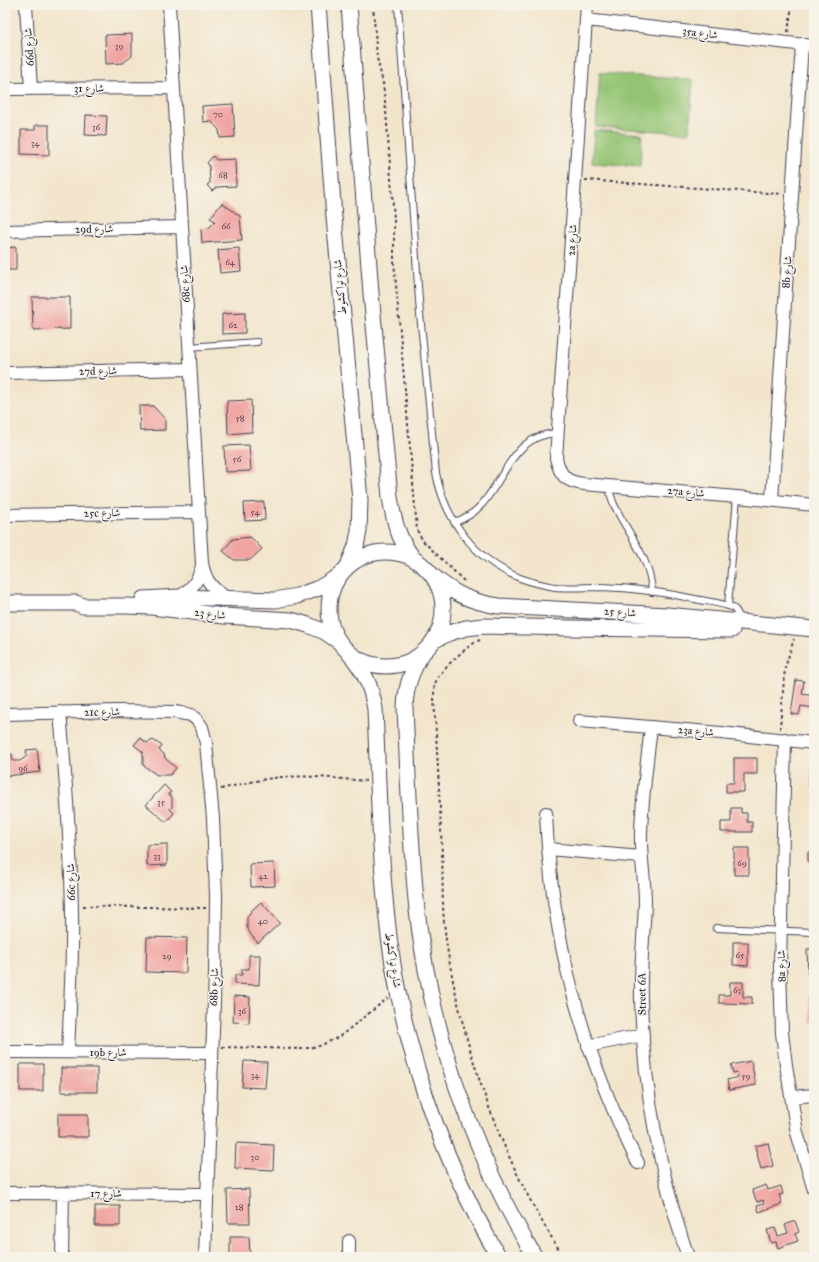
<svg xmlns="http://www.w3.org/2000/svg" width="819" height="1262" font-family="'IM FELL Great Primer',Amiri,serif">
<rect width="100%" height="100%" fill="#f7f3e8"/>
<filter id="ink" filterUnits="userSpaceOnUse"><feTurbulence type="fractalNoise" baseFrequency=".025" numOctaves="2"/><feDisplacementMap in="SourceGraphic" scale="8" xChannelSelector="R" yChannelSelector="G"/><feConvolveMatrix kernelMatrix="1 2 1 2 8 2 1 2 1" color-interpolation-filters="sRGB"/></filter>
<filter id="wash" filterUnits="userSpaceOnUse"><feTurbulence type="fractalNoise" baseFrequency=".012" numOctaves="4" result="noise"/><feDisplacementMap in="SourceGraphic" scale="16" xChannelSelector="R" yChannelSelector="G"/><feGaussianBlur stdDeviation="0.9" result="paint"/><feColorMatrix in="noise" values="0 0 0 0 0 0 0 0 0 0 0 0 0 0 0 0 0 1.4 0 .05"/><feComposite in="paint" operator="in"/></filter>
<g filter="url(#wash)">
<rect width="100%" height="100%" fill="#f2e5cc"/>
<path fill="#94c473" stroke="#5b7357" d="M600,73L693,80L689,133L596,127Z
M594,130L642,134L640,166L592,163Z"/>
<g id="blocks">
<path fill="#f0a3a0" d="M132,34V56L123,63L106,64L105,35Z
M233,104L235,137L220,138L219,130L211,121L203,122L202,106Z
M86,115L107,116L106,136L85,135Z
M35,125H49V155L21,154V130H35Z
M5,130H6L7,153H5Z
M213,156L216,160L235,159L236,186L217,187L212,191L207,185L210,183L209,165L207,163Z
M222,203L240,216L242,240L202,243L201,229L209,228L215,221L210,218Z
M16,247V270H5V248Z
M239,248L241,271L220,273L218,250Z
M32,297H70V329L33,330Z
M245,313V333L222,334V314Z
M251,400L252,432L228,434L227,401Z
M139,406H153L165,419V430L140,431Z
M249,445L251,471L225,472L224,446Z
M264,502L265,520L245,521L244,503Z
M251,537L262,549L250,560H234L223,551L233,539Z
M796,680L804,681L802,694L814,696V708L801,706L799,715L791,714Z
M140,738L147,743L153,740L162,746L159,750L164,754L165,758L176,768L170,775H157L143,765V752L134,745Z
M37,749L40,772L7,776L5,755L12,754L13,761H20L27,756L26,750Z
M734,758H757V774H744V792H726V783H734Z
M811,767H814V787H811Z
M164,785L171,792L168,794L172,797V807L170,809L174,813L166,822L146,805Z
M731,808H741V813H747V822H752V832H721V822H731Z
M167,844V865L147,866V845Z
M734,848H749V875H734Z
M808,852H814V863L808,862Z
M274,863L275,886L251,887L250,864Z
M261,902L280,923L258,943L251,935L247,927V917L252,910Z
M147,937L187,938L186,973L146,972Z
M733,942H748V966L733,965Z
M807,949H814V975H808Z
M249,955H260L259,985L235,984V975H242V969H249Z
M730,982H743V997H752V1004L719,1003V995H730Z
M234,996L250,997L249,1023L233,1022Z
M809,997H814V1022H811Z
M244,1061L267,1062L265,1088L242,1087Z
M751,1061L756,1085L729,1090L727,1080L738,1077L737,1072L733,1073L731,1065Z
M20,1064H43V1091H20Z
M61,1068H97V1092H61Z
M58,1114H88V1137H58Z
M236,1143L274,1145L273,1170L235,1168Z
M768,1143L773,1166L761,1169L755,1146Z
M766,1185L768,1190L781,1186L783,1194L779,1195L782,1204L759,1212L757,1205L764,1203L763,1200L757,1202L752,1190Z
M249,1189L250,1223H228L227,1190Z
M95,1206H120V1226H95Z
M795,1221L799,1232L795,1234L798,1241L778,1248L776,1242L771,1243L767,1230L775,1228L778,1236L788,1233L785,1225Z
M230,1237H249L250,1257H230Z
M173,1255V1257H145V1256Z"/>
</g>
</g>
<g filter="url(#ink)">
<use href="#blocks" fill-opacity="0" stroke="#413f51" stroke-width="1"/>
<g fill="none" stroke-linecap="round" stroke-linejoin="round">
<defs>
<path id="service" d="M398,5L420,314L436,473C445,520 475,560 520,578C531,582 543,585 555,587C570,588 586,587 601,587C634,588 668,593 700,600C710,602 724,603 733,608C737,611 739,616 738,621
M189,347L257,342
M609,486C610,498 615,507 621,518C634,541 651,564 652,592
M454,522C505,508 499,435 558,433
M728,606L737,497
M716,928L814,932"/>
<path id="minor" d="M26,5L31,89
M169,5L202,563C205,581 213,590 229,599
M587,5L556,458C560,476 566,482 584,484L737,497L814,505
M586,20L814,46
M5,89L173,88
M5,231L182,227
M5,373L190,369
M772,500L802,44
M5,515L198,512
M179,597C192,589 199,580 202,565
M60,712C66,780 71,847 72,915C73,961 70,1006 68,1052
M5,714L117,711L175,712L191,715L197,720L202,727L206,743L213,818L216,896L215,974L205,1257
M579,721L721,733L814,743
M651,727C647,762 642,797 641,833C640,856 645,879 645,902C644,934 640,966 641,999C643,1087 660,1174 688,1257
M785,739L780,967L782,1033L786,1065L797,1133L814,1190
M546,813C551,939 582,1051 638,1163
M548,849L641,857
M588,1046L643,1035
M5,1052L211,1053
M791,1097L814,1095
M5,1193L206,1194
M62,1257L63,1193
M349,1257V1241"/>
<path id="tertiary" d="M318,5L334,217L360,500L359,531L356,546L348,566
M349,5L371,293L390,497C394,522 398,538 413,558
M329 609a57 57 0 1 1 114 0a57 57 0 1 1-114 0Z
M433,576C454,594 471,602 499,606L667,615L814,629
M143,599L179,597L275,600L297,596L319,588L339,576
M5,603H76L83,606H126L152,607L224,616L291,620L308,625L325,632L338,641
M433,641L449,633L466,628L483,626L572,628L732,630
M424,651C412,669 406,685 405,707C408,775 410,843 417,910C431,1032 472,1152 535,1257
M348,652C364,670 371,685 375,709C378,776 379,842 386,909C397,1030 437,1152 499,1257"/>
</defs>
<use href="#service" stroke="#413f51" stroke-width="8"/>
<use href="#minor" stroke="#413f51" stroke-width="14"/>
<use href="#tertiary" stroke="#413f51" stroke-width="17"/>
<path stroke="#413f51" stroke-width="2" stroke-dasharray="3 3" stroke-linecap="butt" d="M373,5L377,58L383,83L386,111L394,219V261L417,530L423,541L465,582
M788,32L792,5
M585,180L782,194
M480,640C469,644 442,669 437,679C434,685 434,691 434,698C437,750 440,802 442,855C443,877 442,899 444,921C446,944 450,967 455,990C475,1083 511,1177 564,1257
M780,729V727L785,668L794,639
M221,789C241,784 262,779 282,777C310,775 338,779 366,781
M83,906L206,908
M222,1047L302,1049L319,1046L339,1037L388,998
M803,1257L814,1252"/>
<use href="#service" stroke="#fff" stroke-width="6"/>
<use href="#minor" stroke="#fff" stroke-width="12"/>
<use href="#tertiary" stroke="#fff" stroke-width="15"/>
</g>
</g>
<g text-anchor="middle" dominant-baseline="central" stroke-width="3" stroke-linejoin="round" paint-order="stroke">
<g font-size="9" fill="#564254">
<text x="119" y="45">39</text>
<text x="218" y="113">70</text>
<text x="96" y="126">36</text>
<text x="35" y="142">34</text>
<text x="223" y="174">68</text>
<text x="226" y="225">66</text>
<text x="230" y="261">64</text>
<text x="233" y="324">62</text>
<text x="240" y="417">58</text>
<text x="237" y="458">56</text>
<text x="255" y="511">54</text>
<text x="23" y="767">96</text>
<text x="161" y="801">35</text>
<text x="157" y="855">33</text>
<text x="742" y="862">69</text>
<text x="263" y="875">42</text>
<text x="263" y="920">40</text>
<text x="740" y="954">65</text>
<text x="167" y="955">29</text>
<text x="737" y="989">63</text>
<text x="242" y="1010">36</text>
<text x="255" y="1074">34</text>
<text x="746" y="1075">59</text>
<text x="255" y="1156">30</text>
<text x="239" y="1206">28</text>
</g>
<g font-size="11" fill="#22223b" stroke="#f7f3e8">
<text transform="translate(700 33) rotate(7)">35a شارع</text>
<text transform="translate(29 47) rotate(-93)">66d شارع</text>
<text x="89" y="88">شارع 31</text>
<text transform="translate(94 229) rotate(-1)">29d شارع</text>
<text transform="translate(572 240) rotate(-86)">2a شارع</text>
<text transform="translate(787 272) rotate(-86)">8b شارع</text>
<text transform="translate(185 284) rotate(-93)">68c شارع</text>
<text transform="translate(340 287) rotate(-95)">شارع نواكشوط</text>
<text transform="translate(98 371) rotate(-1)">27d شارع</text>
<text transform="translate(686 492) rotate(5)">27a شارع</text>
<text transform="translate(102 513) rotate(-1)">25c شارع</text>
<text transform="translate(620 612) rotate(4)">شارع 25</text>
<text transform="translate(210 614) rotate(7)">شارع 23</text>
<text transform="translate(102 712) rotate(-1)">21c شارع</text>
<text transform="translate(696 731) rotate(5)">23a شارع</text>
<text transform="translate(71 882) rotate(-91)">66c شارع</text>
<text transform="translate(393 960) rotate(81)">شارع نواكشوط</text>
<text transform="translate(781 966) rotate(-90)">8a شارع</text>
<text transform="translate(214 987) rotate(-88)">68b شارع</text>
<text transform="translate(642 994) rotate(-91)">Street 6A</text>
<text x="108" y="1052">19b شارع</text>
<text x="106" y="1193">شارع 17</text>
</g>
</g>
<rect width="819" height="1262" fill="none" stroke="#f7f3e8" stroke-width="20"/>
</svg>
